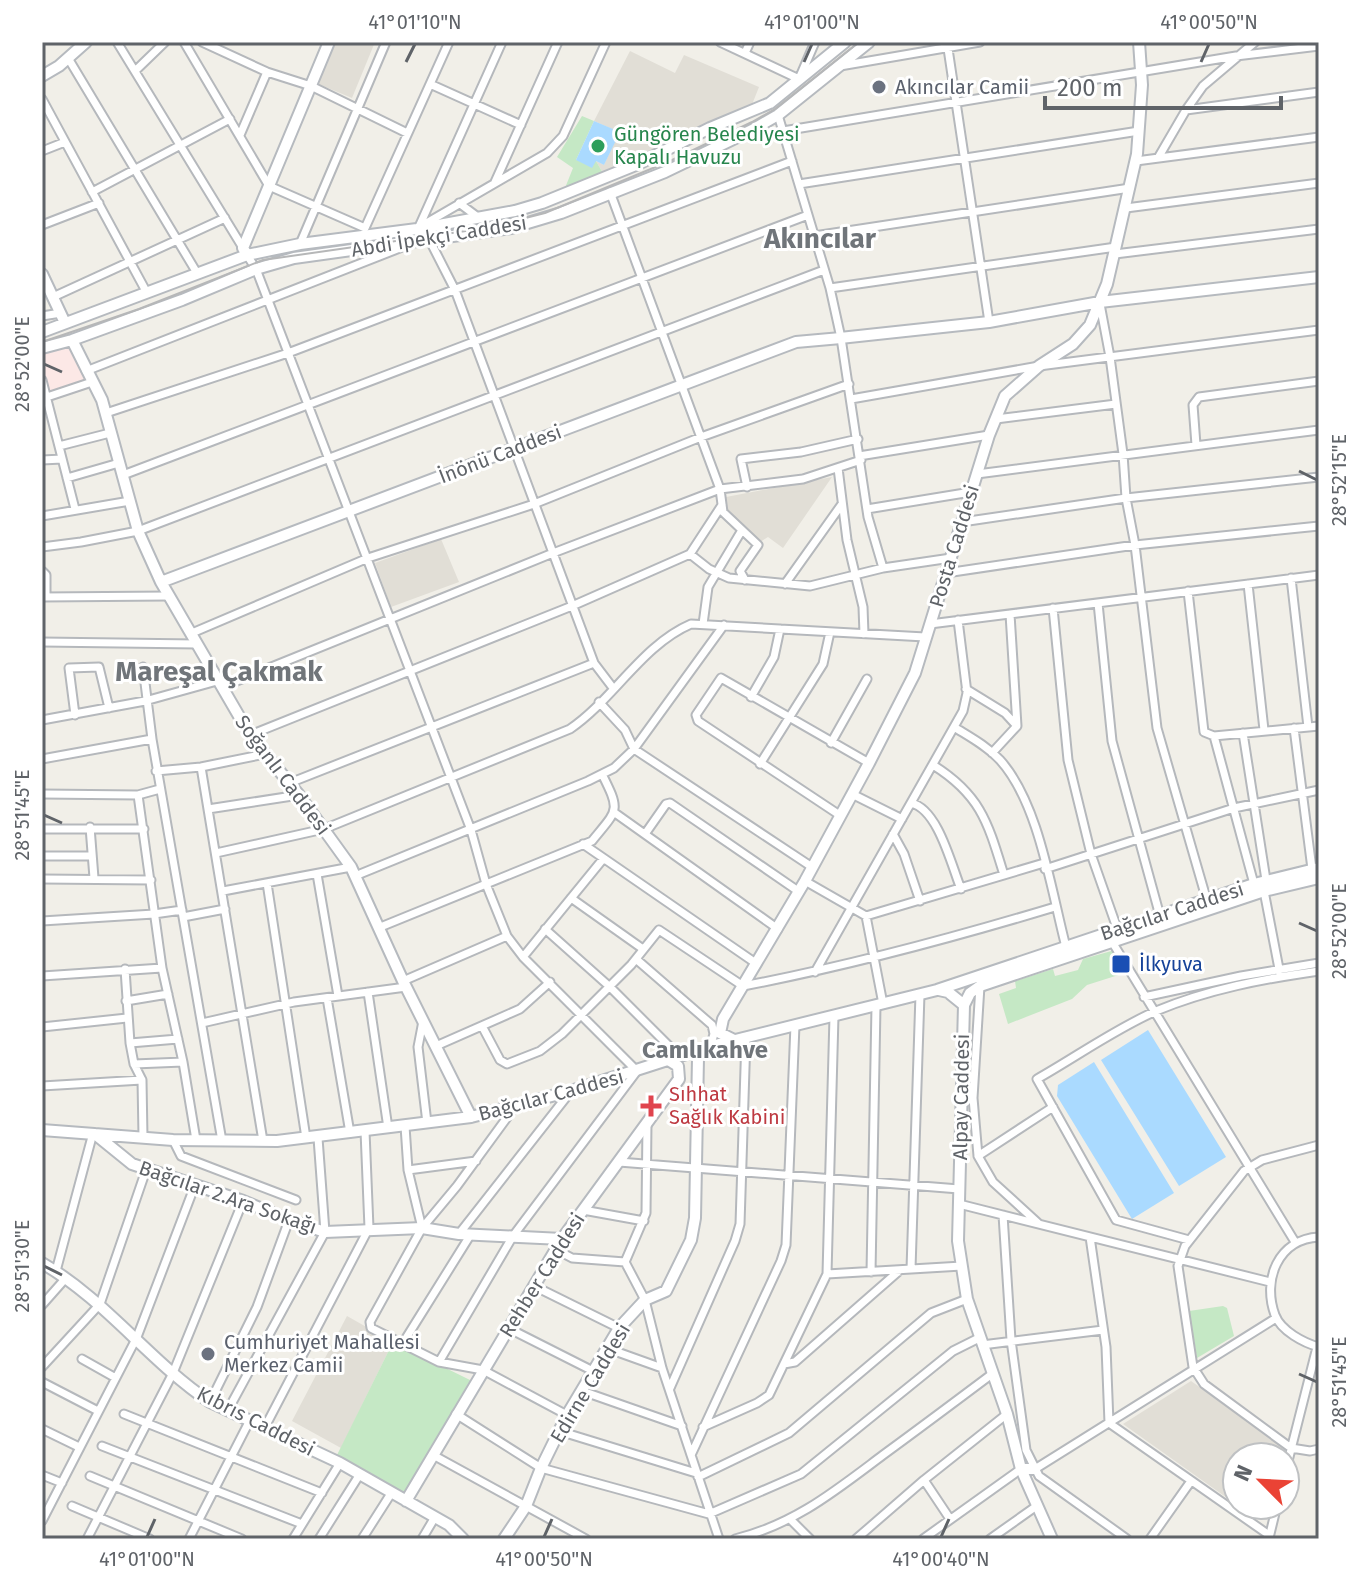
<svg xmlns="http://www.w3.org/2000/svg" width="1361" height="1581" font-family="'Fira Sans',sans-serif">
<rect width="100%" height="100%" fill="#f1efe8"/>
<path fill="#e1ded6" d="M334,42H375L352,98L316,83Z
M630,51L675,73L684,55L759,87L751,107L729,114L604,175L596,161L604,165L619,132L594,121Z
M832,477L783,548L768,537L760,542L726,512V497Z
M441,539L459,582L391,607L375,563Z
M347,1316L393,1342L341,1448L292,1421Z
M1191,1381L1288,1450L1285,1459V1457H1237V1505L1123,1424Z"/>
<path fill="#fce8e6" d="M72,344L86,381L48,392L42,371V351Z"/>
<path fill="#c5e8c5" d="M582,116L594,121L576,160L596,161L604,175L563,193L573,168L557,157Z
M1115,950L1128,972L1087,985L1072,999L1008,1024L999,994L1016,988L1015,981L1053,969L1055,976L1078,970L1083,959Z
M1223,1306L1227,1308L1234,1336L1197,1358L1189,1311Z
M393,1342L472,1381L405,1496L337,1455Z"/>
<path fill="#aadaff" d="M594,121L620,132L604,165L596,161L592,168L576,160Z
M1148,1030L1226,1157L1179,1186L1101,1060Z
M1094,1062L1174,1193L1132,1219L1057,1096L1058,1085Z"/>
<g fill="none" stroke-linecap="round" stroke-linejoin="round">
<defs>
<path id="street" d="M117,42L243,248
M184,42L269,186L365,228L449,42
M202,42L267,72L311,86L407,133
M720,42L799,79L815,42
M947,42L989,322
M745,53L750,42
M68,58L197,273
M840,66L980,42
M135,71L165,42
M430,84L521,125
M42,99L147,293
M1186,110L1319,92
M778,115L830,288L841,338L868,517L883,568
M783,131L1236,56L1319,46
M240,135L267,72
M42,151L65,142
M1158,158L1186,110L1203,86L1255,42
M1136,161L1319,137
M495,182L558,42
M799,184L1139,131
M92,192L230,119
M610,192L720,489L723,512L758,545L740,571L745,580
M459,203L479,218
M1126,208L1319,183
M42,225L99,203
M423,225L547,153L563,136L606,42
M418,229L502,42
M814,236L1130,188
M428,237L455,290L594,663L613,688
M300,244L386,42
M1115,254L1319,229
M247,255L256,269L471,830L486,884L507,936L523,957L637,1071L513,1236L439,1362
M830,288L1116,247
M53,297L225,218
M1100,304L1110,357L1123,454L1126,498L1135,545L1157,728L1207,901
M42,316L61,313
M86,371L405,246
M42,380L75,509
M47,397L92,382
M851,399L1039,366L1319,330
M106,413L288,353L792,161
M996,419L1116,404
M1196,445L1193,405L1199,397L1319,381
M59,446L110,433
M859,456L989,435
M42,460L62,459
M838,468L847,540L863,607L864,634
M977,474L1319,430
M123,475L808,215
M67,478L119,463
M747,487L741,459L801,452L858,439
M867,509L971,492
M42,516L130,501
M962,522L1126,498L1319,477
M42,547L81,542L138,531L824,270
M690,554L709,569L729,578L810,586L883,568L951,558
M42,571L46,575V597
M946,573L1135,545L1319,526
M1291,578L1308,727
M785,584L842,504
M1248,584L1264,730
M1188,591L1204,732L1214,736L1319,726
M42,597L169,596
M1098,603L1112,741L1160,916
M1053,608L1068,760L1091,854L1117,928
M703,624L708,587L742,530
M930,624L1319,575
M192,633L368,558L534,504L701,437L849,384
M42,642L197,644
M222,687L553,553L720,489L803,479L861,460
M966,689L1005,713L1016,725
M751,697L774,657L780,629
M599,702L625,730L634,749L812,867
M75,715L69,668L99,667L109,708
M42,720L145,701L217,681
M954,727C970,737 987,746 1000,760C1039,803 1051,890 1066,947
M1294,728L1312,869
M1243,733L1266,880
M250,735L572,606L690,554L722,505
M1214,736L1254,884
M152,739L222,1141
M831,743L867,679
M992,753L1017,726L1010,614
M42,759L152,739L143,667
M760,764L823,664L830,632
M933,765C981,795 988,823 1004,875
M201,767L263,1141
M156,771L201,767L265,754
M287,784L594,663
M42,794L138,795L160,789
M852,794L902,819
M138,795L162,968L183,1062L196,1140
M911,803C938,809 951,864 961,889
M208,809L299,795
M615,813L778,929
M841,816L698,721L696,715L721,678L869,763
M90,827L94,878
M42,829H144
M645,834L666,804L670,803L798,891
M893,834L904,854L920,901
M583,844L757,964
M216,853L324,829L570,729C613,700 642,645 691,624L925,637
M42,856H92
M1045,869L1234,808L1319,790
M317,874L338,996
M355,876L588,781L614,768L634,749L724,625
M42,879L151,880
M805,881L866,916L883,1004
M267,883L306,1138
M223,891L351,867
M1264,891L1280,974
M571,898L643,949
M866,916L1044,863
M183,917L225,909
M42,921L154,914L182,910
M378,928L592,841C618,809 621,812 602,774
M545,929L610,987L680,1057
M1111,940L1295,1242
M523,957L603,859
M636,959L712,1025L714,1034L710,1047
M125,969L130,1043L134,1064L142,1080L143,1137
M815,972L963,711L967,693L958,620
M42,976L162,968
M403,981L507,936
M980,986L973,1098L978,1156L993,1182L1038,1223
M368,992L388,1128
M1144,997L1241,976L1319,963
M327,998L350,1133
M126,1001L168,994
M423,1021L418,1047L427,1123
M202,1023L294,1002L406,987
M482,1026L500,1060L507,1064L540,1051L562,1034L631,965L659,930L743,986C849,966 952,938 1055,907
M42,1027L127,1018
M130,1043L178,1039
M436,1046L520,1009L550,982
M134,1064L183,1062
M42,1086L142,1080
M405,1126L408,1170L422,1228
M173,1140L181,1156L296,1200
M1319,1145L1262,1160L1244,1171L1185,1246L1178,1266L1193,1367L1204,1384L1291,1448L1310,1451L1319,1449
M978,1156L1053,1107
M619,1162L959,1189
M408,1170L476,1161
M959,1204L1270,1282
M583,1210L644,1221
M1003,1215L1011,1340L1026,1450L1039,1476L1127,1539
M422,1228L370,1322L371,1328L439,1362L483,1370L567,1415
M422,1228L457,1186L514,1108
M459,1234L571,1091
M1090,1237L1106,1347L1109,1423L1269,1535
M1319,1237C1278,1239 1262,1280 1275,1315C1281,1331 1304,1343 1319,1347
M1189,1240L1116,1220L1037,1079C1076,1057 1115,1029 1156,1011C1209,989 1263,979 1319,971
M555,1249L572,1258L625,1262L645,1300L662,1368L719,1539
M625,1262L646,1213L647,1123
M911,1269L920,994
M56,1271L93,1133
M871,1272L876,1006
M827,1274L962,1266
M534,1286L619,1328
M42,1305L65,1279
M508,1328L595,1372
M403,1343L471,1234
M982,1345L1103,1330
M609,1349L662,1368
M82,1359L114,1377
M784,1364L795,1362L900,1270
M42,1367L100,1304L146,1170
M42,1382L98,1411
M670,1388L735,1241L740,1224L746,1037
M582,1391L682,1426
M210,1402L257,1307L289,1220
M228,1410L325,1232L318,1138
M124,1414L322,1493
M456,1414L541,1468L709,1514L801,1474L953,1351L979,1338
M265,1427L369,1228L365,1131
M703,1427L757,1403L769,1395L827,1274L834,1016
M42,1429L79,1447
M559,1431L696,1473
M102,1446L302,1524
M433,1455L586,1539
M691,1455L781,1261L786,1245L795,1025
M1035,1469L1276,1318
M1285,1473L1317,1347
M42,1475L62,1483
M90,1476L242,1539
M698,1477L789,1433L931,1313L967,1299
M924,1480L950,1519
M72,1506L150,1539
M791,1520L810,1539
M42,1521L137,1337L195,1185
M1269,1538L1277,1505
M87,1539L173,1373L243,1201
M189,1539L250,1420
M293,1539L340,1463
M319,1539L360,1474
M362,1539L392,1492
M422,1539L435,1517
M735,1539C795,1524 835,1491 883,1455C920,1428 956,1401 992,1374
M856,1539L924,1480L1007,1414
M923,1539L1021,1469
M990,1539L1038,1505
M1150,1539L1191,1481"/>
<path id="secondary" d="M42,76L59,66L86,42
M247,255L243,248L329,42
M42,274L65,323
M42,332L247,255L300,244L417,229L515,211L542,203L638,164L710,128L770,103L845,42
M840,338L989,322L1100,302L1319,277
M72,340L102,400L138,531L161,582L250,735L299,795L351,867L403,981L471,1117
M42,348L72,340L182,300L256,269L294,258L511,228L561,213L665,172L752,130L778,115L869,42
M161,582L796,342L841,338
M939,990L948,992L964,1005
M734,1040L720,1033L723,1019L805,881L869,763L915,673L989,435L1005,396L1039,366L1073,344L1090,325L1107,284L1137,154L1142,85L1139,42
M42,1130L173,1140L277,1141L471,1117L571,1091L711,1046L937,990L1254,884L1319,868
M95,1134L132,1164L243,1201L289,1220L325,1232L422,1228L459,1234L562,1239
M42,1263C106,1300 149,1361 210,1402L340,1463L449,1525L463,1539
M1021,1469H1035
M406,1501L562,1239L679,1079L678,1066L670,1061
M504,1539L526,1506L541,1468L567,1415L619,1328L645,1300L666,1291L691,1240L695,1218L698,1058L701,1050
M1052,1539L1021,1469L1007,1414L967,1299L958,1241L964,1005L970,993L980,986L1264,891L1319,878"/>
</defs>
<use href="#street" stroke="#b5b8bc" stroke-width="11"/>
<use href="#secondary" stroke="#b6babf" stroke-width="14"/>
<use href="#street" stroke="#fff" stroke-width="7"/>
<use href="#secondary" stroke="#fff" stroke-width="10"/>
<path stroke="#b6b7b8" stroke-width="2" d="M42,342L139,309L263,260L487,228L545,213L670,161L752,122L775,109L859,42"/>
</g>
<path fill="none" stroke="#5f6368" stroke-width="3" d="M406,62L415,44M804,62L812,44M1201,62L1209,44M44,364L62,372M1299,471L1317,480M44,815L62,823M1299,923L1317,931M44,1266L62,1275M1299,1374L1317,1382M147,1537L155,1519M544,1537L552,1519M941,1537L949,1519"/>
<g fill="#6b7280" stroke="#fff" stroke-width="3">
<circle cx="879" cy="87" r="8"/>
<circle cx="208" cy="1354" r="8"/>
</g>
<circle fill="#2e9e5b" stroke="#fff" stroke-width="3" cx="598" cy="146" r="8"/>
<rect fill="#1a4fb4" stroke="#fff" stroke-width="3" x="1111" y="954" width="20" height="20" rx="4"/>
<path fill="#e0444e" stroke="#fff" stroke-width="3" d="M647 1094h8v8h8v8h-8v8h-8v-8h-8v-8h8z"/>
<g text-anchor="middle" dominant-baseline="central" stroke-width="6" stroke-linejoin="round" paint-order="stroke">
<g font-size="20" fill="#5b616d" stroke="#fff" text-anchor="start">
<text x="895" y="87">Akıncılar Camii</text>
<text x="224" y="1342">Cumhuriyet Mahallesi<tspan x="224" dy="23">Merkez Camii</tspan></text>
</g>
<g font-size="20" fill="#27864d" stroke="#fff" text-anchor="start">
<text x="614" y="134">Güngören Belediyesi<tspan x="614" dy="23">Kapalı Havuzu</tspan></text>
</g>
<g font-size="20" fill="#5f6368" stroke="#fff">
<text transform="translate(439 236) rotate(-9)">Abdi İpekçi Caddesi</text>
<text transform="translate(500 454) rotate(-21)">İnönü Caddesi</text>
<text transform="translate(954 546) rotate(-73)">Posta Caddesi</text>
<text transform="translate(283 775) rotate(53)">Soğanlı Caddesi</text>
<text transform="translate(1172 911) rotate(-18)">Bağcılar Caddesi</text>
<text transform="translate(551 1095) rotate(-15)">Bağcılar Caddesi</text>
<text transform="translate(961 1097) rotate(-89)">Alpay Caddesi</text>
<text transform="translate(228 1197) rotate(19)">Bağcılar 2.Ara Sokağı</text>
<text transform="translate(542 1275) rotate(-58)">Rehber Caddesi</text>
<text transform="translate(590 1383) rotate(-59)">Edirne Caddesi</text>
<text transform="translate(256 1421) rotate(27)">Kıbrıs Caddesi</text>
</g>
<g font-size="20" fill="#164399" stroke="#fff" text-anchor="start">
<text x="1139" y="964">İlkyuva</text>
</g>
<g font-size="20" fill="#be3a42" stroke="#fff" text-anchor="start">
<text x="669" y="1094">Sıhhat<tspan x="669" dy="23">Sağlık Kabini</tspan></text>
</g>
<g font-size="24" font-weight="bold" fill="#70757a" stroke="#fff">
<text x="705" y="1050">Camlıkahve</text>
</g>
<g font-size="28" font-weight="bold" fill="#70757a" stroke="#fff">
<text x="820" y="238">Akıncılar</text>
<text x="219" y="671">Mareşal Çakmak</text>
</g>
</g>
<rect width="1361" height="1581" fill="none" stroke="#ffffff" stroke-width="88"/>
<g transform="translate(1261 1481) rotate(294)"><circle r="38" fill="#ffffff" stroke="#bfc1c3" stroke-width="2"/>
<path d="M0-6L14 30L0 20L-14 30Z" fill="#ea4335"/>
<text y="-12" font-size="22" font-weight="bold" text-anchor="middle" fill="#5f6368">N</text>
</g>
<path d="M1045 96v12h236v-12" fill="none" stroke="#5f6368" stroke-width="4"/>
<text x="1057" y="96" font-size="24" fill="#5f6368" stroke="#ffffff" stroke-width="6" paint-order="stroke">200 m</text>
<rect x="44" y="44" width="1273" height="1493" fill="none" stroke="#5f6368" stroke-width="3"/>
<g font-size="20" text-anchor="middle" fill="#5f6368">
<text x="415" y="29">41°01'10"N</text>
<text x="812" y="29">41°01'00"N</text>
<text x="1209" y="29">41°00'50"N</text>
<text transform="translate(22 364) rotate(-90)" y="7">28°52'00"E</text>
<text transform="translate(1339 480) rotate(-90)" y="7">28°52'15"E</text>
<text transform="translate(22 815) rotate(-90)" y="7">28°51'45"E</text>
<text transform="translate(1339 931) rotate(-90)" y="7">28°52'00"E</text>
<text transform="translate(22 1266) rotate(-90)" y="7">28°51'30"E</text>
<text transform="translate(1339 1382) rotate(-90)" y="7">28°51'45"E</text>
<text x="147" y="1566">41°01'00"N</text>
<text x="544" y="1566">41°00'50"N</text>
<text x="941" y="1566">41°00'40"N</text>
</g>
</svg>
